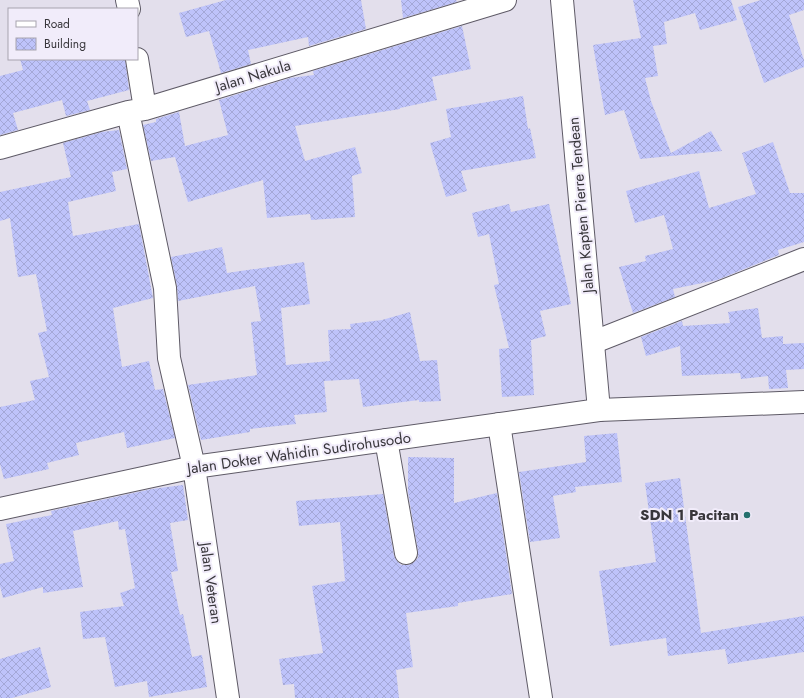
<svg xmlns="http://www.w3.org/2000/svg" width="804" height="698" font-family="Jost,sans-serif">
<defs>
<pattern id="building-cross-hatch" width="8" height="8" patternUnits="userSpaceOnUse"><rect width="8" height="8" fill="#bec3fa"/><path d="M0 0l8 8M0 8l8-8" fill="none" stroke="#a4a8d7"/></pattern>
</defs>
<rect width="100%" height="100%" fill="#e3dfec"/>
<path fill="url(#building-cross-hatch)" d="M226,0H361L366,29L309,46L308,37L248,50L251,64L221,73L209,31L186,37L179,13Z
M401,0H456L457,2L403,18Z
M633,0H731L737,20L700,30L695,13L664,22L667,44L653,46L658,76L645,78L651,101L671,153L711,131L722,151L640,159L624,110L605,115L593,45L641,38Z
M761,0H804V10L789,15L804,60V67L764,83L738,7Z
M462,26L471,69L432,77L437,100L400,108V109L295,126L305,161L355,147L362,173L352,176L355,217L311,220L310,214L267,218L263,180L188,202L175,157L151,161L143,125L156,122V119L179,112L185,146L228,135L219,100L290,78L314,75L313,71Z
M20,59H125L129,90L87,101L90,110L66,116L62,100L13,113L18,130L0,135V76L23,70Z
M523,96L528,129L530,128L536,158L461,171L467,191L446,197L430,143L451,137L446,109Z
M119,130L127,169L112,172L116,191L68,202L73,236L139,224L153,298L113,308L122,367L149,361L155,390L163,389L175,438L127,448L124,432L76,443L79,455L47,463L49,469L4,479L0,464V407L35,400L30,381L49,377L38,333L47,331L36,274L18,277L10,218L0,221V192L71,177L63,143L102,132Z
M773,142L790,193H804V242L778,250L779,255L717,280L673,289L675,297L633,313L619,267L646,261L645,256L673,249L664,215L635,223L626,191L699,171L709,208L756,194L742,153Z
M509,204L511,212L549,204L571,304L540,311L546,336L531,340L534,395L502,397L499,349L509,348L494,285L499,284L489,234L478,237L472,213Z
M222,247L227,273L304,262L310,304L281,308L286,365L330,361L328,330L351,329L350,324L382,320L410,312L420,361L437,360L441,401L419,402V400L363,407L359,379L324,381L327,412L294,415L296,424L250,429V432L201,440L188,385L257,375L251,322L261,321L255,286L178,301L177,286L171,257Z
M758,308L762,338L783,336V344L804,343V369L786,370L788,388L769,389L768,376L741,379L740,373L682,376L680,346L646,356L641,337L682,321L683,326L730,323L728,312Z
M617,433L622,482L575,487L576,492L553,496L560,538L530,542L519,472L586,462L584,436Z
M408,457L454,458V503L497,493L512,594L458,603V606L406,613L413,667L396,670L399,698H295L294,684L283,685L279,659L323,653L312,586L345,581L340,522L299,526L296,501L383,494L394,556L397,561L401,565H409L414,562L418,558V551L408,492Z
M680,478L701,633L804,616V652L728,664L725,649L668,656L666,638L610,646L599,571L656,562L645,483Z
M183,485L188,520L170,523L178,571L171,572L180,615L183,614L192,657L202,655L207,687L149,697L147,681L115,687L105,637L83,639L80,612L124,606L120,593L135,588L125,529L119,530L118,521L73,531L83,587L43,593V587L3,598L0,586V564L14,561L6,524L52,515L51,511L152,489Z
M40,647L51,687L12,698H0V659Z"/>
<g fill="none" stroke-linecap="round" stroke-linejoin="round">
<defs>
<path id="street" d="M127,0L129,9
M137,59L145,109
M128,112L165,288L169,358L194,467
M0,148L128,112L145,109L505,0
M594,342L804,259
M599,410L804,402
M499,424L541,698
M386,440L406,553"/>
<path id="secondary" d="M194,467L228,698
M0,509L194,467L599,410L562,0"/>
</defs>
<use href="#street" stroke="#5e5a66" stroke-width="24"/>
<use href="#secondary" stroke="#5e5a66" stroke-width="24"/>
<use href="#street" stroke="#fff" stroke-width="22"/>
<use href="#secondary" stroke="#fff" stroke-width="22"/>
</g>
<circle fill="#25706e" stroke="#f1ecfa" stroke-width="1.5" cx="747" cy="515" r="4"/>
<g text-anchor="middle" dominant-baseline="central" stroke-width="4" stroke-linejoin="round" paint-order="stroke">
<g font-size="15" fill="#38363b" stroke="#f1ecfa">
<text transform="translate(253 76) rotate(-17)">Jalan Nakula</text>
<text transform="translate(581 205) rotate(-95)">Jalan Kapten Pierre Tendean</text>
<text transform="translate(299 453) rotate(-8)">Jalan Dokter Wahidin Sudirohusodo</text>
<text transform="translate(211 583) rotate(82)">Jalan Veteran</text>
</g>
<g font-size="15" font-weight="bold" fill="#38363b" stroke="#f1ecfa" text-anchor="end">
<text x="739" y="515">SDN 1 Pacitan</text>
</g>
</g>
<rect x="8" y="8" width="130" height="52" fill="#f1ecfa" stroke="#a7a3ae"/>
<rect x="16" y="21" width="20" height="6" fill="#ffffff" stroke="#a7a3ae"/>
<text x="44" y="28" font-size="12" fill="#38363b">Road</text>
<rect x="16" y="38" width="20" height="12" fill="url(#building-cross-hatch)" stroke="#a7a3ae"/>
<text x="44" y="48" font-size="12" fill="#38363b">Building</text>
</svg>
